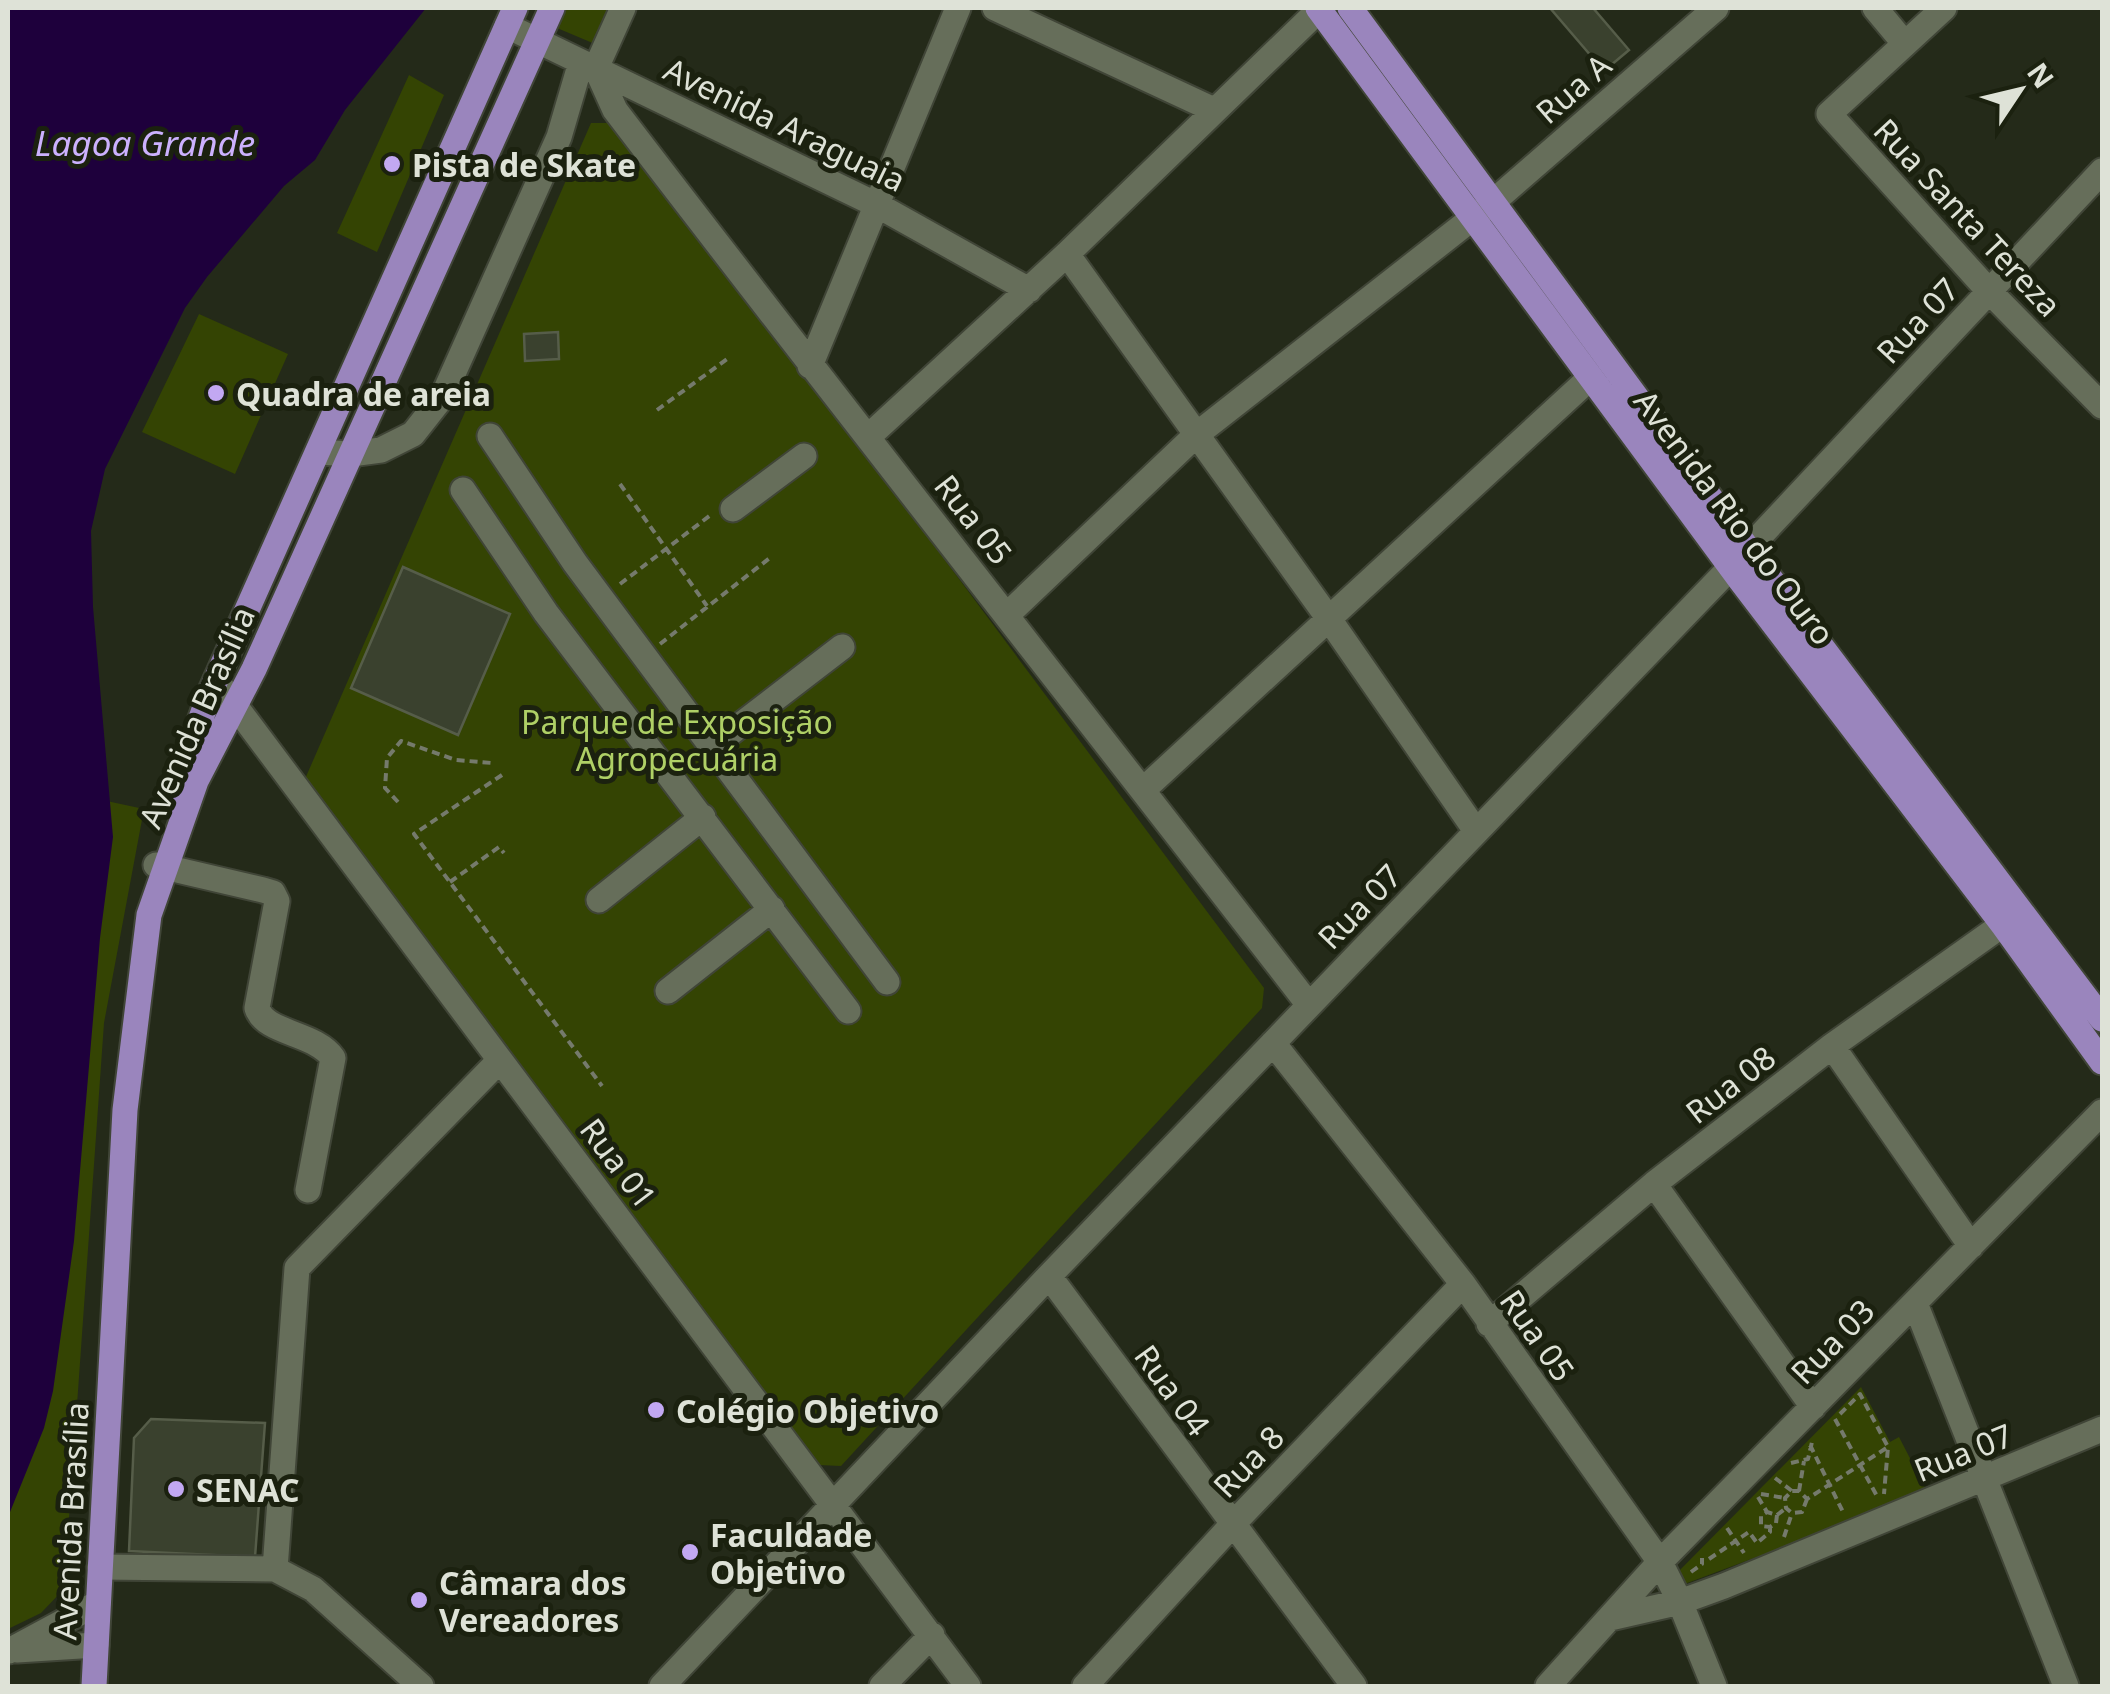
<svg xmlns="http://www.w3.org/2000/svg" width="2110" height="1694" font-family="'Noto Sans',sans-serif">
<rect width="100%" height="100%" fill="#242a19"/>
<path fill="#344403" d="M566,8H611L595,44L557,28Z
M409,75L444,95L377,252L337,233Z
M591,123H619L1264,988L1262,1008L841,1466L819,1465L305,779Z
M199,314L288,354L235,474L142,432Z
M102,800L144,809L104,1023L64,1589L41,1613L8,1629V1485Z
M1861,1387L1890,1442L1899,1437L1928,1493L1682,1585L1675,1575Z"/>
<path fill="#1e003c" d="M8,8H426L345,110L315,160L284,186L207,277L185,308L105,469L91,531L93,607L113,837L100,938L74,1241L53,1391L44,1428L8,1517Z"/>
<path fill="#3a412e" stroke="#565d49" stroke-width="2.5" d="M1550,8H1593L1629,50L1604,71Z
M558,332L559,359L525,361L524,334Z
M403,567L510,614L458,735L351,688Z
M151,1419L265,1423L255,1557L129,1551L134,1438Z"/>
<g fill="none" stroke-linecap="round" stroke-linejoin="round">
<defs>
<path id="minor" d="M623,8L596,68L615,110C844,410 1078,706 1309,1005
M995,8L1214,110
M1875,8L1905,44
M1944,8L1829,114L1988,290L2102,406
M507,26L877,205L1029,290
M1067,254L1329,619L1476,831
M810,366L958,8
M490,436L575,563L887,982
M868,437L1067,254L1321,8
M318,452L351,454L381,450L413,434L443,396L559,137L581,62
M463,490L546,613L848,1011
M733,509L804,456
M1008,614L1196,435L1493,202L1716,8
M216,680L968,1686
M712,747L842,647
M1143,790L1590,378
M156,865L263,890L273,893L277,901L257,1008C265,1034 315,1032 333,1058L308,1190
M599,900L703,817
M668,991L772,909
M1273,1043L1463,1284L1660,1562L1680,1602L1714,1686
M1832,1046L1971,1246
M1654,1184L1813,1407
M1049,1276L1354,1686
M1915,1303L2066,1686
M1489,1324L1654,1184L1832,1046L2019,913
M100,1567L275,1569L313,1589L421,1686
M275,1569L297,1268L500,1060
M1610,1618L1680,1602L1724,1586L2102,1429
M17,1650L96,1645
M9,1651L98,1603
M662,1686L1049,1276L1731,567L2102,171
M882,1686L932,1635
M1085,1686L1232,1525L1463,1284
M1548,1686L1660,1562L2102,1112"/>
<path id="major" d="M1318,8L1741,581L2003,925L2102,1062
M1350,8L1748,549L2102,1019
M171,802L210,693L515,8
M94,1686L125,1110L149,915L196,781L254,669L552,8"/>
</defs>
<use href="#minor" stroke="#404537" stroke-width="29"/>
<use href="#major" stroke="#404537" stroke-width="29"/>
<path stroke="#757a6c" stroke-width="4" stroke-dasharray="8 5" stroke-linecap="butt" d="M657,410L730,357
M620,484L707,606
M620,584L712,514
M660,644L771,557
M502,775L414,834L602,1086
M398,802L385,788L387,758L401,741L456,760L492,763
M450,882L499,847L504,853
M1840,1414L1860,1394L1888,1447L1884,1494
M1835,1419L1878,1498
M1810,1445L1843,1512
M1791,1463L1808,1459L1812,1442
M1775,1478L1792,1491
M1799,1491L1804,1461
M1761,1494L1785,1498
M1758,1497L1767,1512
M1807,1499L1802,1512L1792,1513L1786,1508L1785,1498L1792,1491H1799L1807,1499L1888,1447
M1777,1515L1776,1523L1770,1527L1761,1526V1516L1767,1512L1777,1515L1786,1508
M1727,1528L1744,1553
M1784,1537L1792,1513
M1709,1559L1749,1532L1757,1543L1770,1532V1527
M1691,1572L1702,1564V1558"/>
<use href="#minor" stroke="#666e5a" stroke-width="25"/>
<use href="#major" stroke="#9a85bd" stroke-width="25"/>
</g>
<g fill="#c2a8f2" stroke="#1b210f" stroke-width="4">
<circle cx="392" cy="164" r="10"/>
<circle cx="216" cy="393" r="10"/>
<circle cx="656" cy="1410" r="10"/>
<circle cx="176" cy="1489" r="10"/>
<circle cx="690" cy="1552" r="10"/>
<circle cx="419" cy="1600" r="10"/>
</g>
<g text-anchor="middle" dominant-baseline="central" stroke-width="10" stroke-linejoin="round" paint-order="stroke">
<g font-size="32" fill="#dee2d7" stroke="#1b210f">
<text transform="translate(1573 88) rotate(-41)">Rua A</text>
<text transform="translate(785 124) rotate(26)">Avenida Araguaia</text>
<text transform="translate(1968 217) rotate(47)">Rua Santa Tereza</text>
<text transform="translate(1917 320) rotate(-47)">Rua 07</text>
<text transform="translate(1735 517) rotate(53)">Avenida Rio do Ouro</text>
<text transform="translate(974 519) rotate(52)">Rua 05</text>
<text transform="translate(196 717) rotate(-66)">Avenida Brasília</text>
<text transform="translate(1359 906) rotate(-46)">Rua 07</text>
<text transform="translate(1730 1084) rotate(-38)">Rua 08</text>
<text transform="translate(619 1163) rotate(53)">Rua 01</text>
<text transform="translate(1538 1335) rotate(55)">Rua 05</text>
<text transform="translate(1832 1341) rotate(-46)">Rua 03</text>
<text transform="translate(1173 1390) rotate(54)">Rua 04</text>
<text transform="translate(1963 1452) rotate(-22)">Rua 07</text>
<text transform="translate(1248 1461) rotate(-46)">Rua 8</text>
<text transform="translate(70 1521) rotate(-87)">Avenida Brasília</text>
</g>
<g font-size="32" font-weight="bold" fill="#dee2d7" stroke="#1b210f" text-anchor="start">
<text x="412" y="164">Pista de Skate</text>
<text x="236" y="393">Quadra de areia</text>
<text x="676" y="1410">Colégio Objetivo</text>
<text x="196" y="1489">SENAC</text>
<text x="710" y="1534">Faculdade<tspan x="710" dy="37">Objetivo</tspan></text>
<text x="439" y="1582">Câmara dos<tspan x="439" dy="37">Vereadores</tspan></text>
</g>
<g font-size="32" fill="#afd066" stroke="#1b210f">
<text x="677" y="721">Parque de Exposição<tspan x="677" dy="37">Agropecuária</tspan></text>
</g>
<g font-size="35" font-style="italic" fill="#ccb1fe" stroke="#1b210f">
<text x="145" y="142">Lagoa Grande</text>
</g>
</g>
<rect width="2110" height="1694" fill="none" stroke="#dee2d7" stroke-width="20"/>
<g transform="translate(2020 90) rotate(55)" stroke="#1b210f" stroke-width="8" paint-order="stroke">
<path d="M0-8L18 38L0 25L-18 38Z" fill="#dee2d7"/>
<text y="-15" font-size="28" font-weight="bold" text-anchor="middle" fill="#dee2d7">N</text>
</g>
</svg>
